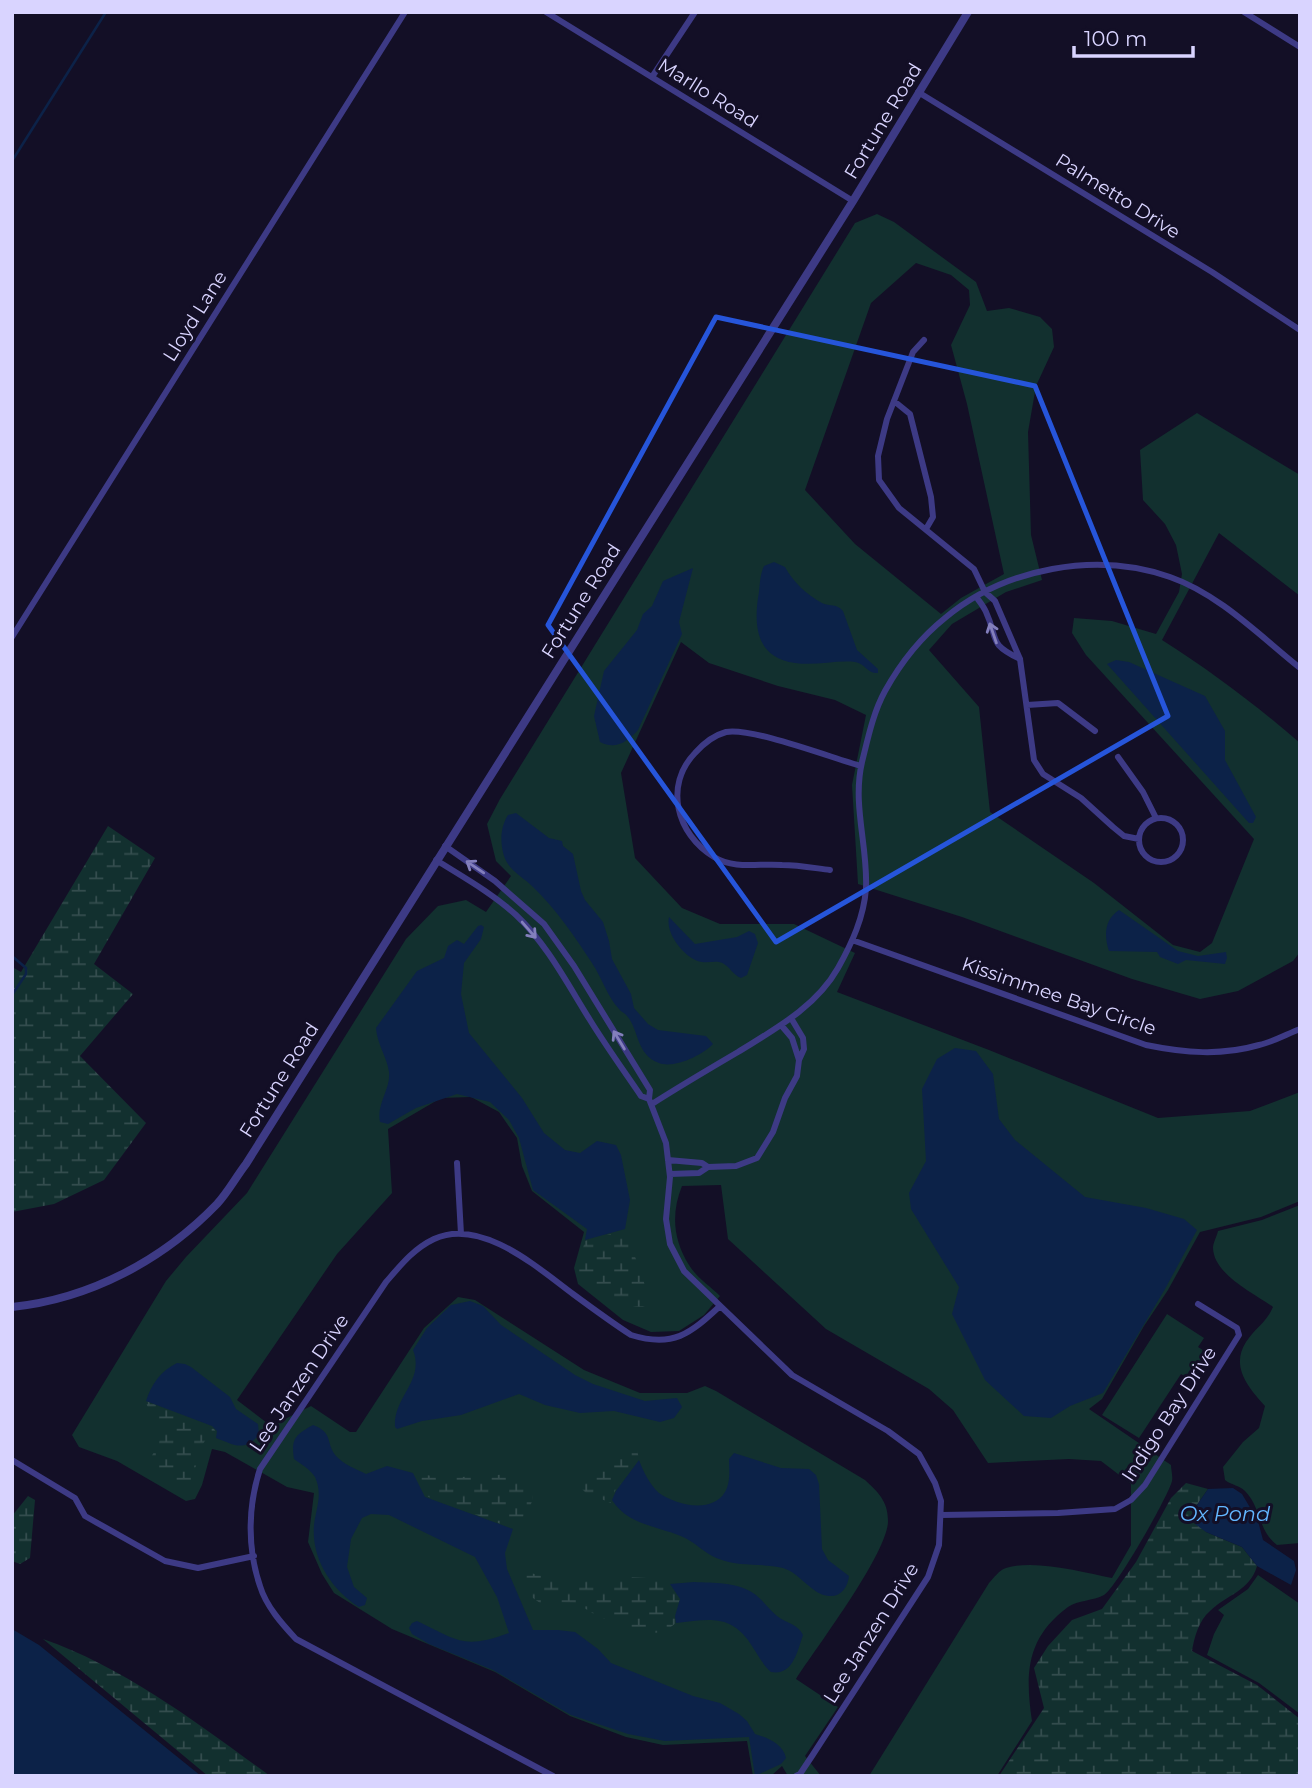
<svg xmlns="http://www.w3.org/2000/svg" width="1312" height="1788" font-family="Montserrat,sans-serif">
<defs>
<pattern id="wetland-marsh" width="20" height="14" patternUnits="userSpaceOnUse" patternTransform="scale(1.75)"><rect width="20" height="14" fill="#12302f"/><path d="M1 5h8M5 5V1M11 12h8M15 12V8" fill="none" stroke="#344d4e"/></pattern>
</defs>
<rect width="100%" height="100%" fill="#130f26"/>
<path fill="#12302f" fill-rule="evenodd" d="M877,214L894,222L976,282L987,311L1009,308L1040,317L1052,329L1054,347L1036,386L1028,432L1031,535L1042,580L1006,592L952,624L929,650L979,707L990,812L1094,883L1173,945L1200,952L1212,943L1254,839L1086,655L1072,633L1074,618L1112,621L1156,634L1179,592L1182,574L1176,545L1165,524L1143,500L1140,450L1197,413L1300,475V596L1219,533L1162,640C1211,671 1256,705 1300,743V952L1293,961L1238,991L1200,999L1132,979L962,917L858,884L852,785L866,715L835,700L778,686L709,663L681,642L621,773L635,858L682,908L720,924H794L855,953L837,992L989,1050L1158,1118L1250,1111L1300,1092V1201L1261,1217L1200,1232L1168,1290L1144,1326L1102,1399L1089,1409L1171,1465C1171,1470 1173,1476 1172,1481C1168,1497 1116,1588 1104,1595C1093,1601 1078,1600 1068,1607C1026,1638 1025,1674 1032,1721L997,1776H869L989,1583C994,1578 999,1570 1006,1568C1035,1559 1082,1572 1112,1578L1131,1545V1484L1101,1461L1069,1459L988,1463L953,1410L929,1389L826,1329L728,1239L721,1185L682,1186C671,1213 673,1240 689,1265C696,1277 710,1286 720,1296L704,1315L679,1331L651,1332L623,1320L578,1284L574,1268L584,1232L532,1191L522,1166L517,1138L499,1112L471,1097L441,1098L388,1129L392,1193L337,1254L237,1400L271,1426L311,1406L350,1432H356L424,1328L458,1297L475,1300L584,1370L640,1393H687L705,1386L716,1391L865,1480C878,1492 888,1501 888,1521C888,1553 816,1648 796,1679L838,1707L805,1756L821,1776H788L782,1766L772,1775L753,1776L747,1741L663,1745L626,1737L570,1716L495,1672L392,1629L334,1593L322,1574L308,1542L314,1493L287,1487L225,1452L212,1449L202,1485L195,1499L186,1501L117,1461L79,1447L72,1435L166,1281L186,1257L247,1193L406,939L438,906L466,900L486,912L511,876L496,861L487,824L500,799L855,223ZM916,263L951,275L969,290L970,305L951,345L967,404L1004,574L961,598L941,614L855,544L805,490L871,303Z
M1300,1205V1543L1277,1545C1258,1531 1261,1507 1245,1491C1239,1485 1231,1485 1225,1480L1223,1467L1243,1442L1259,1428L1265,1406C1249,1388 1230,1367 1246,1342C1255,1328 1266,1323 1273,1307C1254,1293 1214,1275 1213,1248C1213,1243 1217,1236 1218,1231L1262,1220Z
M1167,1314L1204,1338L1198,1347L1209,1354L1193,1381L1181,1374L1139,1438L1102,1415Z
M1258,1575L1300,1604V1714L1259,1683L1207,1655L1214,1634L1224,1615L1218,1610L1248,1589Z"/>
<path fill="url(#wetland-marsh)" d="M108,826L155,858L94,964L133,994L80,1056L146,1123L104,1180L54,1204L12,1212V967L21,972Z
M625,1230C630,1249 652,1288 645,1306C628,1312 585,1285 577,1270L585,1241Z
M146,1401L212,1426L216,1432L214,1438L206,1439L203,1444L189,1487H181L148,1465C151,1455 161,1442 162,1432C162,1424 148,1415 146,1401Z
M626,1447L637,1450L639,1459L615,1491L613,1504L599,1498L592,1499L582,1489C585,1469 611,1458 626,1447Z
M414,1473L444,1478L513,1474L533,1488C535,1506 524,1515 514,1529L426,1496Z
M1186,1483L1208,1489L1197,1505L1206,1532L1242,1547L1257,1566C1250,1591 1226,1595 1210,1611C1199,1620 1194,1638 1192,1651L1257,1685L1300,1719V1776H999L1044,1708L1034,1668L1048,1646L1072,1620L1102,1609L1136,1562L1171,1498Z
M28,1496L35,1500L30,1558L20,1564L12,1561V1516Z
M526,1572L577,1584L593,1579L615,1581L630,1577L647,1578L668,1584L680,1599L675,1616L676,1623L664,1632L651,1633L599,1617L576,1603L555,1602L540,1603L526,1593L521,1575Z
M43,1639C126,1668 200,1725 270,1776H208Z"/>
<path fill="#0c2248" d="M774,562L785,567C793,582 807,595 822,603C831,607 836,603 843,611L857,650L878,669V673C867,674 866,664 855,662C836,660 815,666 795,663C756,658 753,625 759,592C760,583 760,575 764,566Z
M693,568L679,622L682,634L638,730C627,742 616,750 600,742L594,716L604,671L637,630L643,614L652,606L663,581Z
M1116,660L1129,662L1205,696L1225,731V760L1256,817L1253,823H1249L1107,664Z
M516,813L549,838L562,841L563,846L573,854L581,891L585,900L603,922L609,941L612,959L631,994L634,1008L648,1024L658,1030L706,1036L713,1044C703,1055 674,1069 659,1063C636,1055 639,1029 627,1016C625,1013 621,1012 619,1009C607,996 602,978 592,963C575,937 556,909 533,887C523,877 509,871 504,856C500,842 500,828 508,815Z
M1119,910L1178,951L1198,956L1226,952L1227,958L1225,964L1186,960L1178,964L1160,957L1157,952L1109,951C1104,936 1104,920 1119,910Z
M669,917L695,944L737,937L749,931L755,934L758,943L747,975L741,978C733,975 731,968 724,964C718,960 710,963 702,962C686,960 665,934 669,917Z
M481,925L484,927L481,939L464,963L461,994L469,1033L522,1098L544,1133L565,1150L580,1153L597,1141L616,1145L621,1155L630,1200L625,1229L585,1240L587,1229L533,1190L519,1138L509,1120L490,1102L457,1094L416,1108L388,1124L380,1122C376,1104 391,1089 389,1072C387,1057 377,1044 376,1028L417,971L444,958L448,946L457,940L464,944L478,926Z
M955,1048L976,1051L993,1074L999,1119L1015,1140L1085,1197L1146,1208L1184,1219L1197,1230L1165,1289L1103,1393L1070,1406L1051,1418L1024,1416L985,1380L952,1314L959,1287L911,1209L909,1193L926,1161L922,1089L937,1059Z
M470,1301L483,1306L501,1325L575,1375L593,1384L645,1401L677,1398L682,1407L674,1418L660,1422L614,1411L580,1413L545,1405L519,1394L461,1415L422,1421L397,1429L395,1427C393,1397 425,1381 413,1350L427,1328L451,1305Z
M177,1363L185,1364L191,1367L230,1397L236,1409L258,1424L259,1435C243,1452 235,1445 216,1438L217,1431L212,1426L146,1401C152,1383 161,1371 177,1363Z
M313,1425C334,1433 325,1442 336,1456C343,1464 356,1469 366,1474L387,1466L413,1473L425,1497L513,1529L505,1553L507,1569L533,1630H558L575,1632L598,1649L611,1663L693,1696L720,1703L739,1714L747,1721L755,1734C768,1738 783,1744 786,1758L781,1764L755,1776L749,1737L665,1741L628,1734L571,1715L493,1670L429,1644L412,1634L409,1628L412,1623L417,1621C458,1640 462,1650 509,1633L497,1597L475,1557L389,1515L371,1514L362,1518L351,1539L347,1567L354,1587L367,1598L365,1605L359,1607C332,1590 311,1559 314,1525C316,1509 323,1494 315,1477C311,1470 301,1464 294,1459C291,1439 295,1435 313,1425Z
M734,1453L781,1468L809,1469L816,1475L819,1484L822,1549L828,1560L849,1576C848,1587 841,1597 829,1596C812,1595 800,1573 783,1568C763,1563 739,1567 719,1559C707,1555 698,1545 687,1539C662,1526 629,1527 612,1500L616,1491L639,1460C643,1471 650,1485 659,1493C676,1505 712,1514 725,1492C731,1482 729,1469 729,1459Z
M1233,1488L1242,1494L1258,1521L1263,1540L1294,1561L1296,1570L1291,1585L1257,1566L1242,1547L1206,1532L1195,1524L1197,1505L1208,1489Z
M694,1582C713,1583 737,1582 753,1593C762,1599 769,1609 777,1616C786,1623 798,1624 803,1635C797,1652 793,1676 771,1672C761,1663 756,1651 748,1640C728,1613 705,1620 676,1623L675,1616L680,1599L670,1584Z
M12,1629L39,1645L201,1776H12Z"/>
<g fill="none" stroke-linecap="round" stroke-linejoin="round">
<path stroke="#0c2248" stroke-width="2.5" d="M12,161L106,12
M12,956L26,968V974L12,995"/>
<path stroke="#3d3a85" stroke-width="6" d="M546,12L853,201
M1244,12L1300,47
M652,77L695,12
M918,92L1212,272L1300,330
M924,340L913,352L887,419L878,456L879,480L899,508L974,569L985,592L995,601L1020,659L1034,760L1043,774L1081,798L1113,827L1124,836L1139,839
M894,401L910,414L931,497L933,517L926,529
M977,598C980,602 984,607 986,612C999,640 987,643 1020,659
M12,637L405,12
M1027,705L1058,703L1095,731
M1118,757L1143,792L1156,818
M1139 840a22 22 0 1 1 44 0a22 22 0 1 1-44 0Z
M445,846L495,881L544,924L574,966L650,1090L649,1099
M436,860C463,877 492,893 516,915C547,944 568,985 590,1020C606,1046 624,1071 641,1096L649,1099L666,1143L670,1177L666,1219L670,1244L684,1271L792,1375L888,1431L919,1454L935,1483L941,1501L939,1545L928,1577L812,1756L800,1774L796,1776
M830,870C814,868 798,865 782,865C759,863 735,870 714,857C676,834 664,785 695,753C703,744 715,735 726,732C751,727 832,758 861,766
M852,940L1146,1045C1185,1053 1221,1056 1259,1045C1273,1042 1287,1034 1300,1029
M781,1025L792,1038L799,1060
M652,1104C680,1086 709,1069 738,1052C775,1029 816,1007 838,968C852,943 864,917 866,888C868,846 852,805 862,762C868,738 873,713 885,691C900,664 920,638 945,618C1005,568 1096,551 1170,577C1219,594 1260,636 1300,668
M668,1160L702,1163L708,1167L736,1166L757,1158L773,1132L785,1098L797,1076L799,1060L804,1049L803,1038L791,1018
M457,1163L461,1234
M670,1174L699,1173L708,1167
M12,1460L75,1498L85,1516L165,1561L198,1568L254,1556
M941,1515L1058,1513L1115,1509L1131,1500L1145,1485L1239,1335L1237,1328L1198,1304
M553,1776L296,1639C282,1624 266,1606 260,1586C247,1548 248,1506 260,1469L386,1282C400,1266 413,1249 434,1239C481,1217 538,1268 573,1294C592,1308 611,1322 631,1335C673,1348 690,1334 720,1306"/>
<path stroke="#3d3a85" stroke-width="8" d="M12,1307C90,1299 163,1260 217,1204C228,1192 236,1177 246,1164L853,201L968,12"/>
</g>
<defs><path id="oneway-shaft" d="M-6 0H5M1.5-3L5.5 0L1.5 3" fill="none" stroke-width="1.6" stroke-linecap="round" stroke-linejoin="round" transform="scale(1.75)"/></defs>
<g stroke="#837fbc">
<use href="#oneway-shaft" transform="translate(993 633) rotate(-109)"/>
<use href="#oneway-shaft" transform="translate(475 867) rotate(-146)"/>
<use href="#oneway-shaft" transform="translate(529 930) rotate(49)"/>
<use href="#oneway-shaft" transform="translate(619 1040) rotate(-121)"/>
</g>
<path fill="none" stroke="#2655da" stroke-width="5" stroke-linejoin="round" d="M716,317L1035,386L1168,716L776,942L548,625Z"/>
<g text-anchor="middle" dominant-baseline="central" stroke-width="6" stroke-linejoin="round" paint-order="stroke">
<g font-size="19" fill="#d9d4ff" stroke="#130f26">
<text transform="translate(708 93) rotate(32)">Marllo Road</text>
<text transform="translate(883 121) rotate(-59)">Fortune Road</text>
<text transform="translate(1118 196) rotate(32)">Palmetto Drive</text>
<text transform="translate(195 316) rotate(-58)">Lloyd Lane</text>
<text transform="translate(581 601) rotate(-58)">Fortune Road</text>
<text transform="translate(1059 996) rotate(19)">Kissimmee Bay Circle</text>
<text transform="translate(279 1080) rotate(-58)">Fortune Road</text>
<text transform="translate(299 1383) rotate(-56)">Lee Janzen Drive</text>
<text transform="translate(1169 1414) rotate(-57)">Indigo Bay Drive</text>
<text transform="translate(871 1633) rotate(-58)">Lee Janzen Drive</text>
</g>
<g font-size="21" font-style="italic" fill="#62b6ff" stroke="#130f26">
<text x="1225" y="1513">Ox Pond</text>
</g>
</g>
<rect width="1312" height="1788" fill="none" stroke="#d9d4ff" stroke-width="28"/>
<path d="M1074 46v10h119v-10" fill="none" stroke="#d9d4ff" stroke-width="3.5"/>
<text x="1084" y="46" font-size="21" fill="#d9d4ff" stroke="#130f26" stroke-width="5" paint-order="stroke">100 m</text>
</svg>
